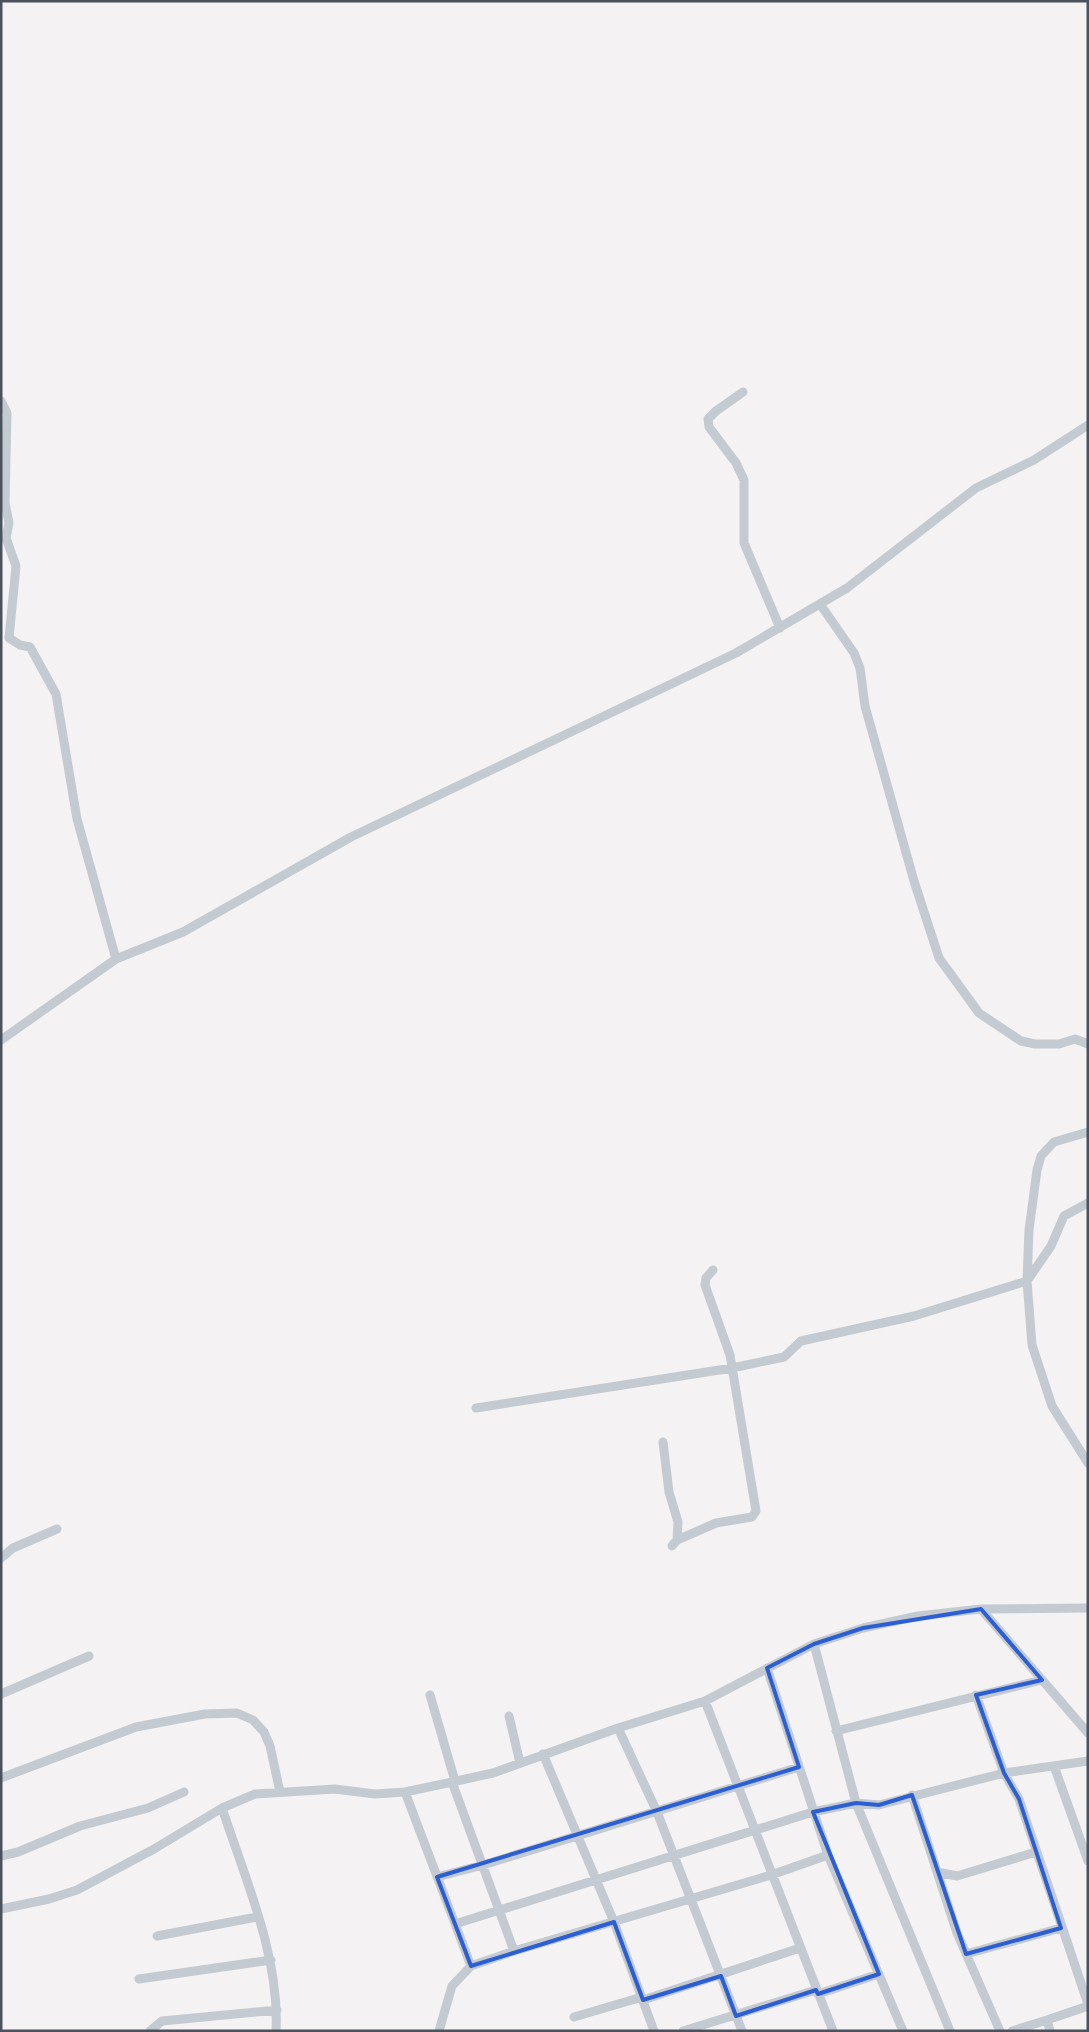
<svg xmlns="http://www.w3.org/2000/svg" width="1089" height="2032" font-family="Helvetica,sans-serif">
<rect width="100%" height="100%" fill="#f4f2f2"/>
<g fill="none" stroke-linecap="round" stroke-linejoin="round">
<path stroke="#c4cad1" stroke-width="9" d="M743,392L716,411L708,419L709,427L736,463L744,480V543L780,628
M1,401L7,413L5,503L9,523L6,538L16,566L9,638L20,645L30,647L56,694L77,819L116,959
M820,604L854,653L860,668L865,706L914,881L939,958L979,1013L1021,1041L1035,1044H1059L1075,1039L1088,1044
M1,1040L116,959L183,932L351,837L736,653L847,588L976,488L1034,460L1088,425
M1088,1132L1054,1142L1041,1156L1037,1170L1029,1230L1027,1281L1032,1345L1052,1406L1088,1463
M476,1408L732,1368L784,1357L801,1341L914,1316L1027,1281L1051,1246L1064,1216L1088,1203
M663,1442L669,1492L678,1522L677,1540
M672,1546L677,1540L716,1523L752,1517L756,1511L730,1355L705,1285L706,1278L713,1270
M1,1558L13,1548L57,1529
M981,1609L1088,1733
M814,1644L856,1803L950,2031
M767,1668L828,1855L903,2031
M1,1694L89,1656
M430,1695L455,1781
M976,1695L1004,1773L1019,1799L1088,2004
M705,1701L833,2031
M509,1716L520,1763
M618,1728L657,1812L742,2031
M836,1731L1042,1680
M543,1754L614,1922L654,2031
M1054,1766L1088,1861
M1,1778L136,1727L205,1714L237,1713L253,1720L264,1732L270,1746L280,1792
M452,1782L514,1951
M405,1792L471,1966
M912,1795L957,1933L1000,2031
M222,1808C245,1878 280,1957 276,2031
M1,1856L18,1852L80,1826L148,1808L184,1792
M937,1872L957,1876L1036,1852
M437,1877L483,1865L799,1767
M1,1909L49,1899L77,1890L154,1849L222,1808L255,1794L335,1789L375,1794L405,1792L452,1782L493,1773L618,1728L705,1701L814,1644L863,1628L918,1616L981,1609L1088,1608
M455,1924L813,1812L856,1803L879,1805L1004,1773L1088,1761
M157,1936L257,1917
M966,1954L1061,1928
M139,1979L271,1960
M818,1994L879,1974
M643,2000L800,1948
M574,2017L642,1997
M1047,2020L1088,2006
M150,2031L162,2021L277,2010
M439,2031L452,1986L471,1966L514,1951L771,1875L828,1855
M683,2031L816,1990
M1012,2031L1047,2020L1050,2031"/>
</g>
<path fill="none" stroke="#2c5fd3" stroke-width="4" stroke-linejoin="round" d="M981,1609L1042,1680L976,1695L1004,1773L1019,1799L1061,1928L966,1954L912,1795L879,1805L856,1803L813,1812L879,1974L818,1994L816,1990L736,2016L721,1976L643,2000L614,1922L471,1966L437,1877L799,1767L767,1668L814,1644L863,1628Z"/>
<rect width="1089" height="2032" fill="none" stroke="#4b525d" stroke-width="5"/>
</svg>
